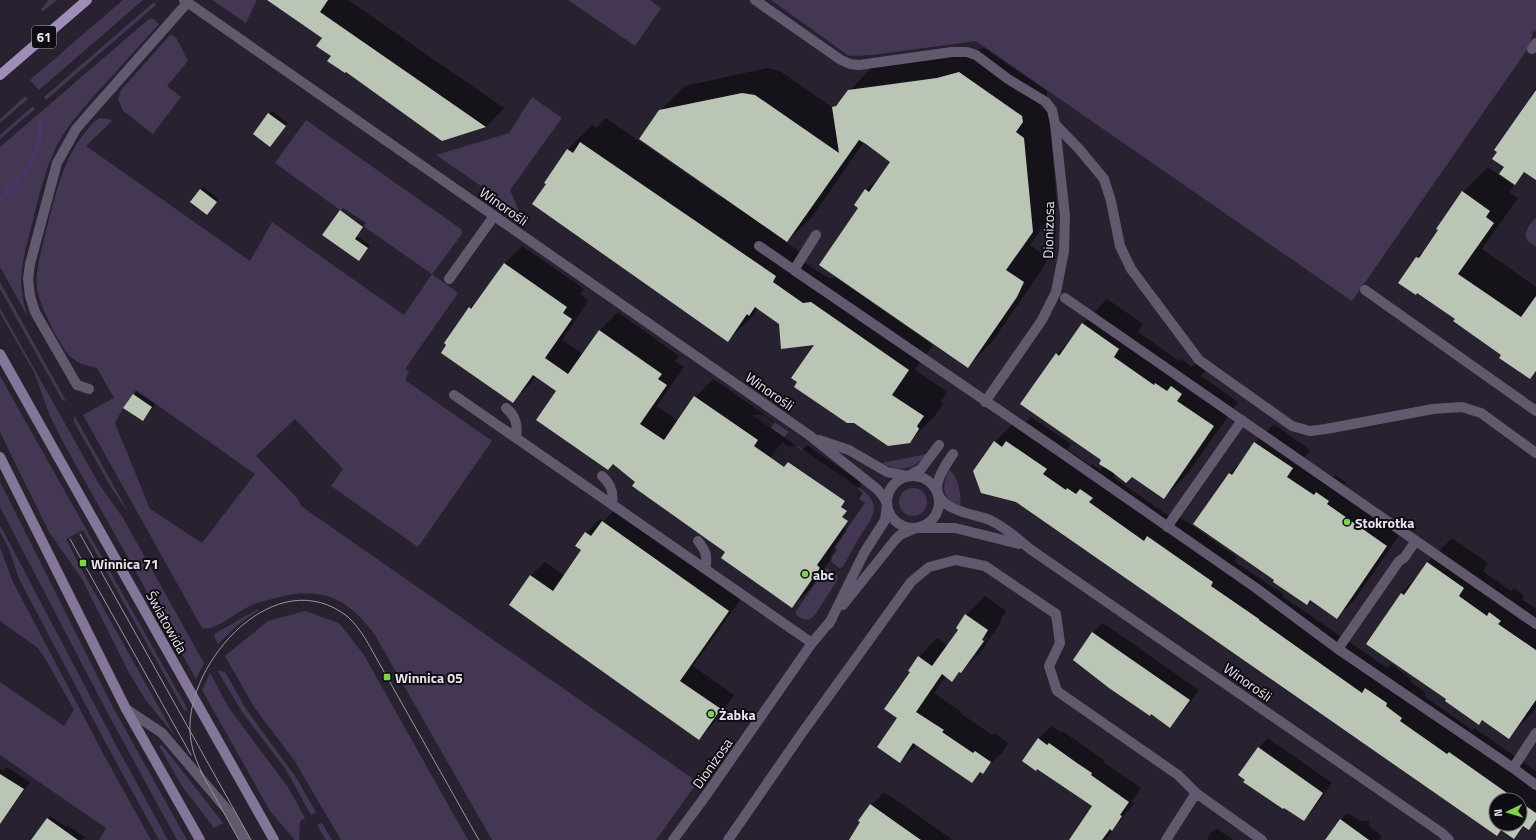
<svg xmlns="http://www.w3.org/2000/svg" width="1536" height="840" font-family="'Titillium Web',sans-serif">
<rect width="100%" height="100%" fill="#282230"/>
<path fill="#433753" fill-rule="evenodd" d="M49,0H57L43,11L41,9Z
M123,0H143L39,90L30,80Z
M212,0H257L246,23Z
M568,0H650L661,8L635,46Z
M771,0H1536V31L1533,32L1529,47L1352,301L976,41L872,55L849,56Z
M154,2L156,5L46,100L44,97Z
M149,19H154L159,24C140,45 121,66 102,87C86,105 69,123 57,145C44,171 38,200 31,228C22,262 16,283 28,317L0,267V147Z
M171,34L177,39L188,61L167,86L181,97L153,134L123,111L118,99L121,90Z
M25,96L28,99L0,123V119Z
M532,97L562,118L510,190L520,213L436,155L509,133Z
M33,106L35,109L0,139V135Z
M100,118L109,119L112,121L86,146L250,261L272,222L404,315L432,274L340,210L275,163L306,120L461,229L462,234L432,274L458,293L405,369L409,372L405,380L492,441L418,547L331,486L343,469L295,419L256,456L297,498L301,506L692,778L697,783L656,840H492L375,635C347,596 318,585 272,599C267,601 262,601 257,603C248,606 240,612 233,616C224,621 212,631 202,628L83,415L114,398L97,368C89,366 78,364 72,358C61,349 38,303 37,288C35,269 42,250 46,231C55,198 61,164 83,135C88,129 92,122 100,118ZM136,390L255,474L202,543L150,509L115,423L123,408Z
M1536,218V246C1519,240 1526,227 1536,218Z
M0,282L66,401L62,400L61,398L0,289Z
M0,308L99,484L123,518L204,663L196,679L63,442L50,416L34,372L0,313Z
M0,376L187,708V711L184,710L83,530L66,539L77,561L175,736L145,699L128,671L82,579L49,532L0,432Z
M762,414L789,432L784,437L752,415Z
M74,415L129,513L112,489L74,422Z
M782,442L788,446H798L865,492C884,509 868,523 858,539C853,548 848,558 843,567L839,568L831,561L832,559L829,557L847,530L843,527L848,521L842,517L846,511L841,507L845,501L789,462L781,472L767,462Z
M927,454C914,470 900,473 882,463Z
M950,470C958,478 962,495 960,506C957,504 952,503 949,500C941,492 944,478 950,470Z
M0,482L114,709L187,840H177L107,712L0,507Z
M899 502a14 14 0 1 1 28 0a14 14 0 1 1-28 0Z
M0,525L117,747L168,840H159L110,751L19,579L9,549L0,532Z
M0,547L13,582L105,757L151,840H99L106,828L0,755V682L64,726L74,710L46,660L38,648L0,621Z
M826,568L837,575L838,579L815,615C809,622 803,620 796,615V611Z
M258,609L259,610L241,622L218,644L215,638L214,634Z
M305,611L339,623L364,655L468,840H341L294,760L254,707L225,656L268,621Z
M217,670L225,672L246,709L295,776L316,812L311,815L286,770L242,712Z
M210,673L229,708L288,787L305,818L300,821L299,840H295L270,811L202,690Z
M162,745L223,823L214,828L182,786L159,746Z
M322,823L332,840H326L317,825Z"/>
<path fill="#0007" fill-rule="evenodd" d="M273,0H348L504,108L486,127L443,140L332,56L323,38Z
M984,48L1047,91V97L1040,107L1049,113L1057,206L1030,245L1048,258L1041,271L992,342L968,366L860,208L866,190L886,171L892,162L864,142L812,217L786,242L800,252L796,257L828,278H836L933,345L915,370L947,392L941,402L943,404L934,417L909,442L816,344L780,323L758,308L753,316L728,340L545,182L568,149L592,125L596,128L606,118L720,197L721,195L660,111L685,86L767,68L780,71L833,108L873,66L962,54Z
M1536,88V179L1526,172L1514,183L1505,167L1531,99L1529,98Z
M272,111L288,123L270,146L269,114Z
M1488,167L1514,186L1509,192L1518,198L1482,249L1536,287V372L1530,378L1503,354L1456,319L1417,292L1400,283L1417,257L1429,246L1439,230L1437,229L1463,192Z
M203,187L219,199L210,211L200,190Z
M343,208L366,223L357,236L370,245L362,257L340,211Z
M522,246L584,289L580,294L588,301L562,340L583,354L600,330L618,312L679,356L675,361L684,367L657,406L678,421L695,397L713,379L775,422L771,428L802,450L807,445L862,483L858,489L863,493L859,499L865,503L834,547L837,550L810,589L792,607L727,551L637,482L558,391L536,376L530,384L512,402L470,308L482,296L504,264Z
M1107,299L1143,324L1138,332L1179,361L1181,359L1191,367L1196,362L1206,369L1201,376L1238,402L1188,473L1164,498L1132,476L1116,473L1113,477L1169,516L1173,512L1237,557L1234,561L1283,594L1282,596L1387,668L1391,664L1411,679L1410,681L1426,693L1424,696L1472,730L1474,728L1536,771V822L1529,829L1525,826L1513,838L995,442L1019,417L1026,422L1031,417L1071,444L1067,449L1091,466L1092,464L1100,470L1104,466L1057,354L1073,338L1083,323ZM1496,800H1520V824H1496Z
M136,392L155,404L146,417L134,395Z
M1274,424L1310,450L1304,458L1333,477L1335,475L1346,482L1344,485L1405,527L1355,599L1337,618L1311,600L1307,604L1275,580L1229,474L1243,460L1255,443Z
M617,507L743,596L693,666L734,695L713,724L699,739L530,576L545,562L565,576L583,550L586,533L600,519L604,521Z
M1452,538L1488,563L1483,571L1511,591L1514,588L1524,596L1522,599L1536,609V709L1509,737L1483,720L1479,724L1448,699L1401,593L1417,577L1427,563Z
M985,596L1006,611L1000,621L1001,622L979,654L952,680L946,676L934,693L961,712L960,713L992,735L994,733L1008,743L1001,754L971,782L917,744L900,762L898,718L911,672L919,657L937,638L948,646L959,629L957,628L966,615ZM986,636L988,637L970,662H968Z
M1103,623L1199,690L1179,717L1170,727L1074,660L1093,632Z
M1051,726L1061,732L1062,731L1090,750L1104,760L1103,762L1141,788L1132,801L1134,803L1105,840H1070L1093,806L1038,739Z
M1268,738L1332,783L1313,810L1304,820L1285,807L1258,748Z
M6,767L30,782L10,810L4,816L0,814V768L3,771Z
M884,792L953,840H850L871,805Z
M1347,813L1362,821H1369V826L1382,836L1379,840H1327L1341,820Z
M50,816L66,827L67,825L85,837L83,840H40L47,819Z
M1216,828L1233,840H1207L1210,834Z"/>
<g fill="none" stroke-linecap="round" stroke-linejoin="round">
<path stroke="#4a3663" stroke-width="5.5" d="M0,198C23,176 43,157 40,122"/>
</g>
<path fill="#bac5b5" d="M267,0H328L320,12L486,127L442,141L346,72L345,73L327,61L331,56L316,46L322,38Z
M959,72L1022,116L1023,122L1016,132L1024,138L1033,232L1006,270L1024,282L1017,297L968,368L819,265L858,208L854,205L865,189L869,192L890,162L866,144L859,140L787,242L639,139L659,110L742,93L755,95L839,153L832,107L836,106L848,90L937,78Z
M1536,90V180L1524,172L1515,185L1499,174L1504,167L1492,159L1497,152L1494,150Z
M268,113L286,126L270,147L253,134Z
M580,142L776,276L773,282L803,303L811,302L909,370L892,395L924,416L917,426L919,429L910,443L888,446L854,423H847L794,387L797,382L791,378L814,345L781,349L779,324L755,307L749,316L747,314L728,342L532,204L546,184L544,183L567,149L573,153Z
M200,189L217,202L207,215L190,202Z
M1462,191L1490,211L1486,217L1494,223L1458,274L1521,317L1536,296V371L1530,379L1499,358L1501,355L1453,321L1455,319L1417,293L1416,295L1398,283L1416,257L1419,258L1438,230L1436,229Z
M340,210L363,227L355,239L368,248L359,261L322,235Z
M504,263L567,307L563,313L572,319L545,358L568,374L599,330L662,374L658,379L667,385L640,424L664,440L694,396L758,440L754,446L784,467L788,462L845,501L841,507L847,511L842,517L848,521L817,565L820,568L792,608L721,558L725,552L632,486L635,482L613,464L608,470L536,420L556,391L533,375L513,403L441,353L446,345L444,343L469,307L471,309Z
M1082,323L1119,349L1114,357L1154,385L1155,383L1167,391L1171,386L1182,394L1177,401L1214,426L1164,499L1132,477L1126,483L1112,472L1099,464L1101,460L1020,404L1056,353L1059,356Z
M133,394L152,407L143,421L123,408Z
M994,441L1002,447L1006,441L1047,469L1043,474L1066,490L1067,488L1076,494L1080,489L1093,498L1089,502L1144,541L1147,536L1213,582L1211,586L1259,619V620L1362,693L1365,688L1387,703L1386,706L1402,718L1400,721L1447,754L1449,752L1517,800H1496V824H1520V802L1536,813V820L1529,830L1523,826L1514,839L1501,830L1497,836L1016,502L981,493L973,471Z
M1254,442L1293,468L1287,477L1314,495L1316,492L1329,501L1327,504L1387,546L1337,619L1310,600L1307,605L1273,582L1274,580L1193,524L1229,473L1232,475Z
M602,521L729,611L680,681L721,709L699,740L509,605L530,575L553,591L581,550L575,546L585,532L591,536Z
M1427,562L1464,588L1459,596L1487,616L1489,612L1501,621L1498,624L1536,650V700L1509,739L1482,720L1479,725L1445,701L1446,699L1366,644L1401,593L1404,595Z
M965,614L988,630L982,640L984,641L961,673L959,672L952,682L942,674L916,712L944,730L942,732L973,753L975,751L991,762L983,774L980,772L972,783L913,743L900,763L877,747L897,718L884,709L910,672L908,671L918,656L932,666L958,630L956,628Z
M1092,632L1190,700L1170,728L1151,714L1150,716L1109,688L1073,660Z
M1038,738L1047,745L1049,743L1077,763L1092,773L1091,775L1129,802L1120,815L1122,816L1112,831L1110,829L1102,840H1069L1092,806L1037,769L1036,771L1022,761Z
M1258,747L1323,793L1304,821L1284,808L1283,809L1243,782L1245,780L1238,775Z
M0,774L24,789L0,824Z
M870,804L901,826L921,840H849L860,822L858,821Z
M47,818L78,840H31Z
M1340,819L1369,840H1325Z"/>
<g fill="none" stroke-linecap="round" stroke-linejoin="round">
<path stroke="#62596f" stroke-width="10" d="M1055,124L1080,150L1104,179L1111,201L1120,246L1131,269L1199,360L1292,426L1310,431L1326,429L1433,409L1462,407L1481,413L1536,453
M449,279L494,216
M1365,290L1536,411
M89,389L77,385L35,312L30,296L28,279L30,264L57,163L76,129L89,114L188,2
M454,395L812,643
M506,408C516,416 518,425 516,438
M953,454C940,473 924,496 955,509C966,514 979,516 990,520C1005,527 1018,539 1030,549L1442,833L1449,840
M602,476C611,484 614,492 612,504
M908,476L921,469L939,445
M916,528H955L1019,544
M698,541C706,551 708,557 705,569
M126,709L162,733L230,813L245,840
M673,840L707,794"/>
<path stroke="#62596f" stroke-width="10" d="M184,0L809,435L877,489L883,496L887,504L885,520L864,553L829,624
M755,0L841,60L850,64L859,65L952,52H967L976,55L1008,79L1046,102L1052,110L1055,124L1065,216L1064,251L1056,292L1042,320L985,402
M1532,49L1536,43
M759,246L794,270L816,235
M794,270L1059,451L1256,588L1338,649L1513,768L1536,785
M1065,298L1536,624
M819,440L849,450L887,472L907,476
M887 502a26 26 0 1 1 52 0a26 26 0 1 1-52 0Z
M1167,527L1242,420
M843,605L895,540L900,535L916,528
M1338,649L1399,561L1404,558L1415,542
M1513,768L1536,733
M1196,793L1262,840
M707,794L812,643L832,619
M728,840L802,733L911,582L929,567L956,560L985,566L1056,614L1060,643L1049,666L1057,691L1178,775L1196,793L1166,840"/>
<path stroke="#847698" stroke-width="10" d="M0,354L274,840
M0,457L126,709L200,840"/>
<path stroke="#9f8db8" stroke-width="10" d="M0,75L87,0"/>
<path stroke="#9995a0" stroke-width="1" d="M80,534L251,840
M70,539L191,755
M200,770L239,840
M203,775C196,761 191,748 190,732C186,661 277,560 348,617C355,623 360,631 365,638L479,840"/>
</g>
<g fill="#80d051" stroke="#0f0d13" stroke-width="1.5">
<circle cx="1347" cy="522" r="4"/>
<rect x="79" y="559" width="8" height="8" rx="2"/>
<circle cx="805" cy="574" r="4"/>
<rect x="383" y="673" width="8" height="8" rx="2"/>
<circle cx="711" cy="714" r="4"/>
</g>
<g text-anchor="middle" dominant-baseline="central" stroke-width="4" stroke-linejoin="round" paint-order="stroke">
<rect fill="#0f0d13" stroke="#a6a3ab" stroke-width="1" x="32" y="26" width="24" height="22" rx="3"/>
<g font-size="13" font-weight="bold" fill="#e6e3ec">
<text x="44" y="37">61</text>
</g>
<g font-size="14" fill="#e6e3ec" stroke="#0f0d13">
<text transform="translate(504 206) rotate(35)">Winorośli</text>
<text transform="translate(1048 230) rotate(-89)">Dionizosa</text>
<text transform="translate(770 391) rotate(35)">Winorośli</text>
<text transform="translate(167 622) rotate(61)">Światowida</text>
<text transform="translate(1248 682) rotate(35)">Winorośli</text>
<text transform="translate(712 763) rotate(-55)">Dionizosa</text>
</g>
<g font-size="14" font-weight="bold" fill="#e6e3ec" stroke="#0f0d13" text-anchor="start">
<text x="1355" y="522">Stokrotka</text>
<text x="91" y="563">Winnica 71</text>
<text x="813" y="574">abc</text>
<text x="395" y="677">Winnica 05</text>
<text x="719" y="714">Żabka</text>
</g>
</g>
<g transform="translate(1508 812) rotate(265)"><circle r="19" fill="#0f0d13" stroke="#65636a"/>
<path d="M0-3L7 15L0 10L-7 15Z" fill="#80d051"/>
<text y="-6" font-size="11" font-weight="bold" text-anchor="middle" fill="#e6e3ec">N</text>
</g>
</svg>
